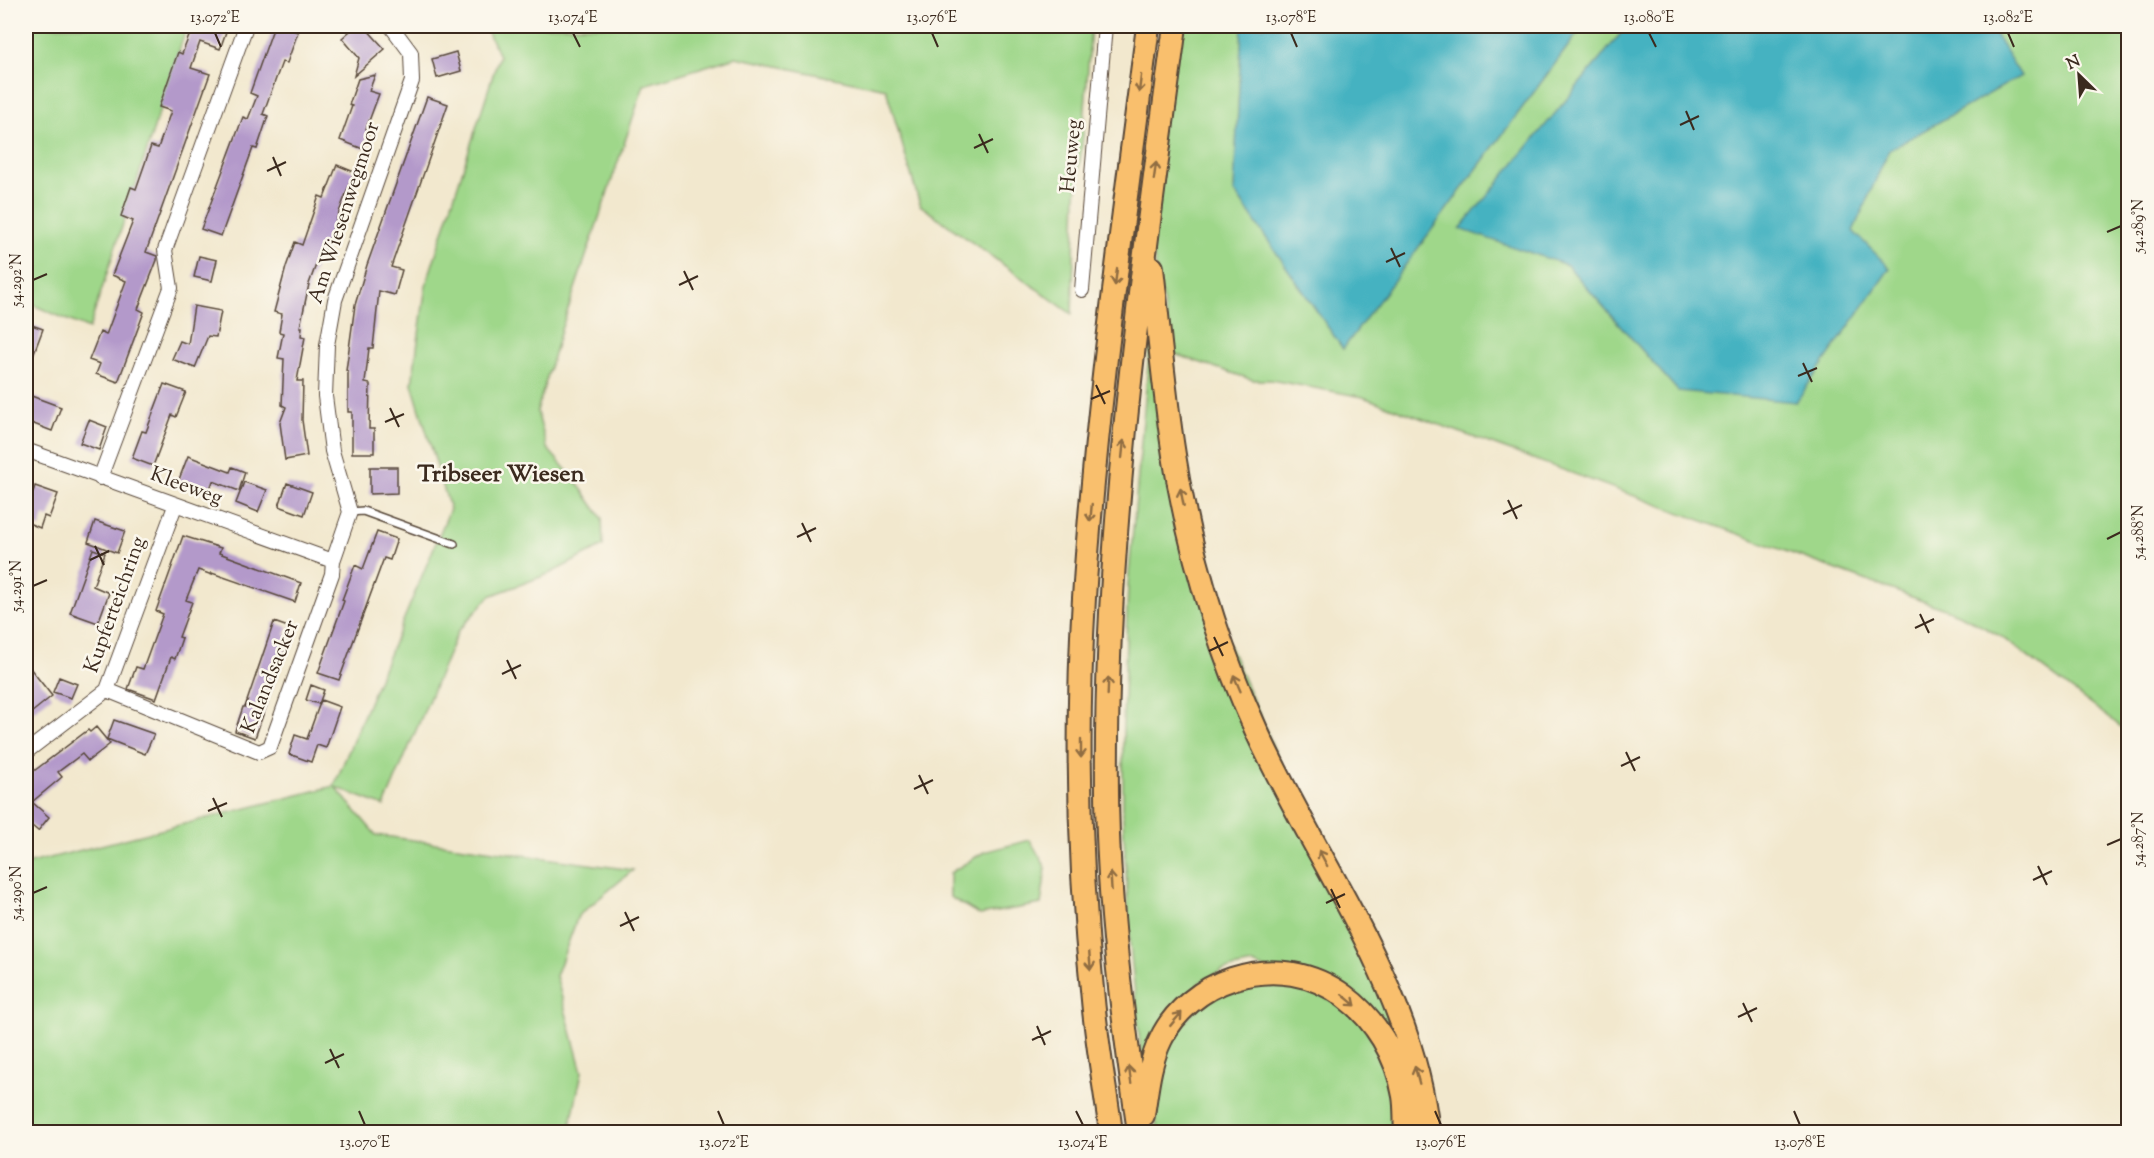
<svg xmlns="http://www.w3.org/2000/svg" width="2154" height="1158" font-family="'Sorts Mill Goudy',serif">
<rect width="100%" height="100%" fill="#fbf7ec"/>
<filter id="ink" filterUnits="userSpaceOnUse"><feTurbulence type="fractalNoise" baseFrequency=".0167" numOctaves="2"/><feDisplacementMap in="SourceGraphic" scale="12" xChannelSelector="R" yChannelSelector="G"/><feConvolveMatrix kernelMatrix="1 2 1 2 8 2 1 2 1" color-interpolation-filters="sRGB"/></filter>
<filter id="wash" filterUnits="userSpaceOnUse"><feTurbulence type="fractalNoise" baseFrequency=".008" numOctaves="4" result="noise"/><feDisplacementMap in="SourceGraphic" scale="24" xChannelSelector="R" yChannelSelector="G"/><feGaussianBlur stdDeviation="1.35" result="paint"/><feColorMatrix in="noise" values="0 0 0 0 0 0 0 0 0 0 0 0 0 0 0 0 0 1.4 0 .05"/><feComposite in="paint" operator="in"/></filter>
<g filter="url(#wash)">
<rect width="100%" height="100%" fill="#f2e8ce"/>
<path fill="#9fd78a" stroke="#6d8054" stroke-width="1.5" d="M26,26H187L89,329L26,302Z
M485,26H1091L1083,136L1076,195L1072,314L920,205L886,89L736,57L644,85L561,330L537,411L547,448L575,480L602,518L603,546L551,573L490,596L458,631L384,806L335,787L376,835L633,870L578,916L556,976L582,1072L569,1132H26V864L334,786L450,509L412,384L426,285L499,56Z
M1175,26H1242L1234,191L1343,349L1583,26H1627L1461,229L1567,265L1678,391L1853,231L1889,150L2020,76L1990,26H2128V732L2000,636L1961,615L1363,397L1271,380H1253L1174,354L1148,229Z
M1152,322L1184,542L1382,996L1410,1076L1376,1014L1253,964L1223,970L1199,983L1145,1055L1141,1054L1130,944L1123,817V724L1128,585Z
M1030,840L1046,868L1041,904L980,915L950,897V873L984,852Z
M1293,978L1361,1018L1390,1072L1401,1132H1158L1154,1110L1164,1046L1212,991Z"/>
<path fill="#45b2c1" stroke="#406e70" stroke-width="1.5" d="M1242,26H1583L1343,349L1234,191Z
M1627,26H1990L2021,76L1889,150L1853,231L1890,268L1796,402L1678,391L1567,265L1460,229Z"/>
<g id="blocks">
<path fill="#b399ca" d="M193,26H228L220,49L200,42L191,68L210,74L146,252L157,256V260L138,309L144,312L118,382L96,374L100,364L89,360L100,332L106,335L126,281L112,275L133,221L121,216L131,187L136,189L151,146L158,148L171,111L159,107L178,52L182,54Z
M274,26H280L298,32L287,63L282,62L263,114L268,116L257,149L253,148L221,236L201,229L243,117L248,119L257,96L250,93Z
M356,26H364L385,49L354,76L359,58L342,38Z
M456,52L461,71L437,78L432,59Z
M375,75L369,91L379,94L366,129L369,131L363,149L340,140L352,106L349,105L358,79Z
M427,97L448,104L391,267L402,270L395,295L379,291L373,348H369L365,383L370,384L369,429H374V453H352V412H348V371H346L355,305L367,265Z
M337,165L354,172L324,253L321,251L309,284L300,327H302L301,336L305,337L297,381H303L302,420L307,456L285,460L280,423L286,407L282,405L284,359L278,358L283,333L279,332L282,314L274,312L286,267L295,242L302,245L319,196L324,198Z
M199,256L217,260L212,281L194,277Z
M194,306L221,311L216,337L208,336L195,368L172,359L180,341L188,344Z
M26,323L43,329L27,371L26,370Z
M164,384L186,392L176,417L172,415L153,466L132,458L142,431L146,432Z
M26,394L61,407L52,431L26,421Z
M89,420L107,427L99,450L80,443Z
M188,456L230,472L232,467L245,472L239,491L213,481L208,494L178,482Z
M370,467H397V493L370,494Z
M244,482L267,490L258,512L236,503Z
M287,483L312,492L304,515L279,506Z
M35,486L58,494L49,518L44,516L40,528L26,522V512Z
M95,521L125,531L117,553L88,542Z
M377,532L397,539L390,560L384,558L339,680L318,673L344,601L342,600L355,565L363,569Z
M183,536L221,548L219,553L301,583L295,602L212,573V575L198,570L186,600L192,602L179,637L182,638L175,659L171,657L156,699L128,689L136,667L143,669L163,614L156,611Z
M93,549L105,553L93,586L109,593L98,623L70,613Z
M274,622L288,627L285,635L290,637L255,738L235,731L243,707H245Z
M26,663L52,696L31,713L26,706Z
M59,677L77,684L71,698L53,692Z
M311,685L324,690L319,704L306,700Z
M321,700L340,707L326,748L317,745L311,762L289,754L295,735L307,739Z
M114,720L154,734L145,754L107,739Z
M96,727L110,744L88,761L82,754L58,772L62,777L32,802L49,817L38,831L26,821V777L88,730L90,732Z"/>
</g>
</g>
<g filter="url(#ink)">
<use href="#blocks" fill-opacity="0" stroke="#564638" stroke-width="1.5"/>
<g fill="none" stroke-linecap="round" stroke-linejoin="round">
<defs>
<path id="service" d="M350,512L363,511L454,544"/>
<path id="minor" d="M1082,290L1105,26
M26,450L333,561
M100,478L171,288L165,250L246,26
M107,690L259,752L270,747L332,574L333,561L350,512L332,451L325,396L327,345L335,300L412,81L411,53L391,26
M26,752L107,690L175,506"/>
<path id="trunk" d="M1152,268C1159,330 1164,393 1174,455C1189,551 1217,644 1257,732C1317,864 1412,985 1428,1132
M1143,1115C1147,1089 1149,1063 1161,1039C1174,1011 1203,988 1232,979C1316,951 1390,1014 1404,1096C1406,1108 1405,1121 1406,1132
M1111,1132C1105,1088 1097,1044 1093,1000C1079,867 1076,731 1084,598C1096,406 1124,216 1148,26
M1139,1132C1123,1020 1108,907 1107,793C1104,536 1141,280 1175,26"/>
</defs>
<use href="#service" stroke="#564638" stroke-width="10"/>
<use href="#minor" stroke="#564638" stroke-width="16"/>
<use href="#trunk" stroke="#564638" stroke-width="26"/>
<use href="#service" stroke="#fff" stroke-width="7"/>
<use href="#minor" stroke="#fff" stroke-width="14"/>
<use href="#trunk" stroke="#f9bf6d" stroke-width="22"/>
</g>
<defs><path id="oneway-shaft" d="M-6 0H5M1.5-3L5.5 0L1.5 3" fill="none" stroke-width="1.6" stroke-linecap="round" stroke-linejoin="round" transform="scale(1.5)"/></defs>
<g stroke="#906d42">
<use href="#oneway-shaft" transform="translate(1140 84) rotate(97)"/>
<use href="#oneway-shaft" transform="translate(1155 171) rotate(-82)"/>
<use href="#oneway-shaft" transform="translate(1116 277) rotate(97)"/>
<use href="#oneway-shaft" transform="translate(1123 449) rotate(-84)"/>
<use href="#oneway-shaft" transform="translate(1182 497) rotate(-101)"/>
<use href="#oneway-shaft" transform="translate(1091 513) rotate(95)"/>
<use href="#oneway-shaft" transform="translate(1237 683) rotate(-113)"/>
<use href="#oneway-shaft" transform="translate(1108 686) rotate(-88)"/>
<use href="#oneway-shaft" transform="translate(1081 749) rotate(90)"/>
<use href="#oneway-shaft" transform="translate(1323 858) rotate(-118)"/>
<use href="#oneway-shaft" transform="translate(1111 881) rotate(-94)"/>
<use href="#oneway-shaft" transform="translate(1090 961) rotate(85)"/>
<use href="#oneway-shaft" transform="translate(1349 1000) rotate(40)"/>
<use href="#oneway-shaft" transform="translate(1176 1019) rotate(-50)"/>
<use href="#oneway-shaft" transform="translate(1130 1075) rotate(-98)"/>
<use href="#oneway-shaft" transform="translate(1417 1075) rotate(-105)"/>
</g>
</g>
<path fill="none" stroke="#3b2a1e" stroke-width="2" d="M215,33L221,47M573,33L580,47M932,33L938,47M1291,33L1297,47M1649,33L1656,47M2008,33L2014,47M1686,111L1694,130M1680,125L1699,116M979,134L988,153M974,148L993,139M273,157L281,176M267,171L286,162M2107,232L2121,226M1391,248L1400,267M1386,262L1405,253M684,271L693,290M33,280L47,274M679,285L698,276M1803,363L1812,382M1798,376L1817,368M1096,385L1105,404M1091,399L1110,391M390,408L399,427M385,422L404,414M1508,500L1517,519M1503,514L1522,505M802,523L811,542M797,537L816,528M2107,539L2121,532M95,546L104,565M90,560L109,551M33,586L47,580M1920,614L1929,633M1915,628L1934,619M1214,637L1223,656M1209,651L1228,642M507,660L516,679M502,674L521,665M1626,752L1635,771M1621,766L1640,757M919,775L928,794M914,789L933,780M213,798L222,817M208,811L227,803M2107,845L2121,839M2038,866L2047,885M2033,880L2052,871M1331,889L1340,908M33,893L47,887M1326,903L1345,894M625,912L634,931M620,926L639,917M1743,1003L1752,1022M1738,1017L1757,1008M1037,1026L1045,1045M1032,1040L1051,1031M330,1049L339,1068M325,1063L344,1054M359,1111L365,1125M718,1111L724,1125M1076,1111L1083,1125M1435,1111L1441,1125M1794,1111L1800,1125"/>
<g text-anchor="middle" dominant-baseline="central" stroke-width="5" stroke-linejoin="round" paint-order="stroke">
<g font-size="21" fill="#3b2a1e" stroke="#fbf7ec">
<text transform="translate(1072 156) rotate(-85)">Heuweg</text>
<text transform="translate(345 213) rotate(-72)">Am Wiesenwegmoor</text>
<text transform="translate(186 487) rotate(20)">Kleeweg</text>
<text transform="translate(116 605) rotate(-70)">Kupferteichring</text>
<text transform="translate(271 677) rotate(-68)">Kalandsacker</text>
</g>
<g font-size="24" font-weight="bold" fill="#3b2a1e" stroke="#fbf7ec">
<text x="501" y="475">Tribseer Wiesen</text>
</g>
</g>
<rect width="2154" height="1158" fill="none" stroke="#fbf7ec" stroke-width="66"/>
<g transform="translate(2079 75) rotate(335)" stroke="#fbf7ec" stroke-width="4.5" paint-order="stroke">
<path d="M0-4.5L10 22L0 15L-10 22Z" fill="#3b2a1e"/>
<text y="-9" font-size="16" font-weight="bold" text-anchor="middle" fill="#3b2a1e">N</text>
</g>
<rect x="33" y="33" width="2088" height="1092" fill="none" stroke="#3b2a1e" stroke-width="2"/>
<g font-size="15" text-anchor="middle" fill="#3b2a1e">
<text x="215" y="22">13.072°E</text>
<text x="573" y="22">13.074°E</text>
<text x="932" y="22">13.076°E</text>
<text x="1291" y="22">13.078°E</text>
<text x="1649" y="22">13.080°E</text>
<text x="2008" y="22">13.082°E</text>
<text transform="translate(2138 226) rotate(-90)" y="5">54.289°N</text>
<text transform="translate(16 280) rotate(-90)" y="5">54.292°N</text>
<text transform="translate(2138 532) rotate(-90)" y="5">54.288°N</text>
<text transform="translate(16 586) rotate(-90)" y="5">54.291°N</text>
<text transform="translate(2138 839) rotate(-90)" y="5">54.287°N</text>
<text transform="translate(16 893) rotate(-90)" y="5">54.290°N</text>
<text x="365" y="1147">13.070°E</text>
<text x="724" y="1147">13.072°E</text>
<text x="1083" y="1147">13.074°E</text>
<text x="1441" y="1147">13.076°E</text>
<text x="1800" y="1147">13.078°E</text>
</g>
</svg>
